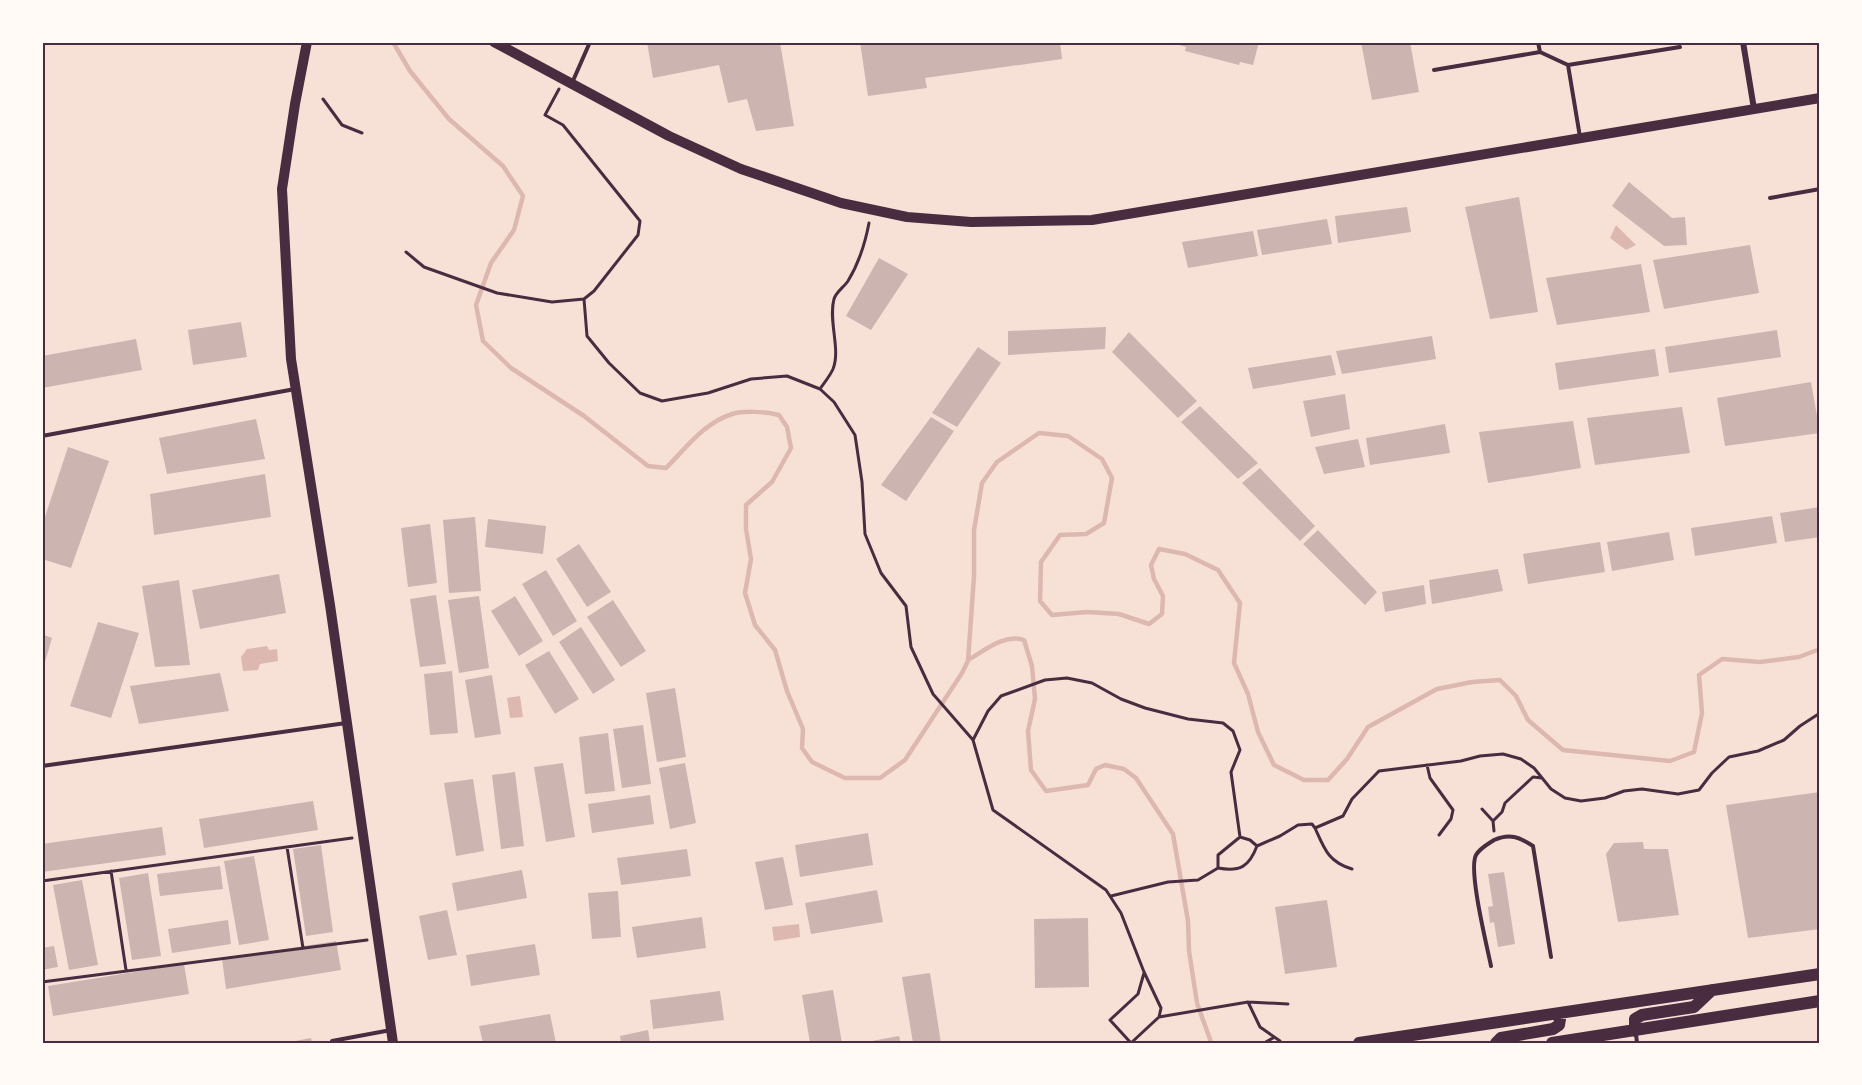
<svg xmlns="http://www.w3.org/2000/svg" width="1862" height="1085" font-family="Poppins,sans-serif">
<rect width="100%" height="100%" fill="#f7e1d7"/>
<path fill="#dcb8b0" d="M1616,225L1636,245L1626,250L1610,238Z
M267,646L269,650L277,649L278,661L260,664L258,670L243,671L241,657L247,649Z
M520,696L523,717L510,718L507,698Z
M799,924L800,937L774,941L772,927Z"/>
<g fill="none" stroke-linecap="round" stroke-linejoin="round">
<path stroke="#dcb8b0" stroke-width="4.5" d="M393,42L410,71L449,119L503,166L523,196L514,230L491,263L476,305L483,341L511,368L584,416L648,466L666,468C686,448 704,423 732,414C744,410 766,412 779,415L787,427L791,448L772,482L746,505V529L751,559L745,593L755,625L775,650L787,691L803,729L802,748L812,762L845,778H880L905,760L962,673L968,661L974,576V530L982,483L997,462L1039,433L1068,436L1102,459L1112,478L1104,523L1086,534L1060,535L1041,562L1040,601L1052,615L1087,612L1119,614L1149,624L1162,614L1163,596L1154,579L1151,565L1159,549L1185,554L1218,570L1240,603L1234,663L1248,694L1258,732L1274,765L1304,780H1328L1347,759L1368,727L1437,689L1472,682L1500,680L1516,696L1528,720L1563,750L1670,761L1694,752L1702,713L1699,675L1722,659L1760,662L1799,657L1820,649
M968,660C984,651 1005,633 1024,640L1032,666L1035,699L1028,731L1031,770L1046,791L1088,785L1096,769L1105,765L1124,769L1136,778L1173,834L1188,921L1189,951L1197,1003L1211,1042"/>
</g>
<path fill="#ccb4b1" d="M647,42H780L794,126L756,131L747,99L728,103L719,65L653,78Z
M860,42H1060L1062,59L925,78L927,88L868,96Z
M1168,42H1259L1253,65L1240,62L1239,65L1185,51L1186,47Z
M1361,42H1410L1419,92L1372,100Z
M1629,182L1672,218L1685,217L1687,245L1664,246L1612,206Z
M1519,197L1538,312L1490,319L1465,207Z
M1407,207L1411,232L1338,243L1335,216Z
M1327,219L1332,244L1262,255L1257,230Z
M1253,231L1258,256L1188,268L1182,242Z
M1750,245L1759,293L1664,309L1653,260Z
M879,258L908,274L871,330L846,316Z
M1641,264L1650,312L1557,325L1546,278Z
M241,322L247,357L193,365L188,330Z
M1106,327L1105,349L1008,355V331Z
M1777,330L1781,357L1669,373L1665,347Z
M1129,332L1197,401L1178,418L1112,352Z
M1432,336L1436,359L1342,374L1336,351Z
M136,339L142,370L42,388V356Z
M978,347L1001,363L957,427L932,413Z
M1655,349L1659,376L1559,390L1555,363Z
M1331,355L1336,375L1253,389L1248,368Z
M1811,382L1820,433L1725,446L1717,398Z
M1345,394L1350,429L1311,437L1303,401Z
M1200,406L1258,463L1238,479L1181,422Z
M1682,407L1690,453L1595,465L1587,418Z
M931,417L954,431L906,501L881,485Z
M256,419L265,459L167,474L159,438Z
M1573,421L1581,468L1488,483L1479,432Z
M1445,424L1450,453L1370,465L1366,438Z
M1358,439L1365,467L1324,474L1315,447Z
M68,447L109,461L71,568L42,559V526Z
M1260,468L1315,526L1300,541L1242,483Z
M265,474L271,517L154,535L150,494Z
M1820,507V537L1785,542L1780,513Z
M1772,516L1777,543L1695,556L1691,528Z
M475,517L481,591L449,593L443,520Z
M488,519L546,526L543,554L485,547Z
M430,524L437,583L408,587L401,528Z
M1318,530L1377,592L1365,605L1303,544Z
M1669,532L1674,560L1612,571L1607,542Z
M1600,542L1605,572L1528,584L1523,554Z
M579,544L611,592L587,607L556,559Z
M1498,569L1503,591L1432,604L1429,580Z
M546,570L577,621L553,636L522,584Z
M279,574L286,613L200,629L192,590Z
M179,580L190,665L155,667L142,586Z
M1424,585L1426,604L1385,612L1382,592Z
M436,595L446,664L420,667L410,599Z
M479,596L489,668L459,673L448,600Z
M515,596L543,641L519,656L491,611Z
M613,600L646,651L621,667L587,617Z
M98,622L139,633L111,718L70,706Z
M581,627L615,680L593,694L559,642Z
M42,634L52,638L43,669H42Z
M549,651L579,699L555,714L525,665Z
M452,671L458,733L430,735L424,674Z
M220,673L229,711L139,724L130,686Z
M492,675L501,734L475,738L465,680Z
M675,688L686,757L657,762L646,693Z
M643,725L651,784L622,788L613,729Z
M608,733L615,791L585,794L579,737Z
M563,763L575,837L546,842L534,767Z
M685,763L696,823L670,829L659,768Z
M515,772L524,846L501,849L492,775Z
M473,779L484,851L456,856L444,783Z
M1820,792V929L1748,938L1726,805Z
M650,795L654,824L592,833L588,804Z
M313,801L318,830L204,848L199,819Z
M162,827L166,855L42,872V844Z
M868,833L873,865L800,877L795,845Z
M1643,842L1644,849H1668L1679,915L1618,922L1606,854L1614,843Z
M321,845L333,932L306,936L293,849Z
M687,849L691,876L621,885L617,858Z
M254,856L269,940L239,945L224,861Z
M783,857L793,905L765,910L755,862Z
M220,866L223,889L160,896L157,874Z
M522,870L527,898L457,911L452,883Z
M1504,872L1515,944L1498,947L1494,922L1490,923L1488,907L1493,906L1488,874Z
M148,873L161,956L132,960L119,878Z
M82,880L98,965L69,970L53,885Z
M877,890L883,922L811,934L805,903Z
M618,891L621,937L592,939L588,893Z
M1327,900L1337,967L1285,974L1275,907Z
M447,910L457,955L428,960L419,916Z
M702,917L706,948L637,958L632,927Z
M1088,918L1089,987L1035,988L1034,919Z
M228,920L231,944L172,953L168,929Z
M336,941L341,970L226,989L222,959Z
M535,944L540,975L471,986L466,955Z
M54,946L58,967L42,970V948Z
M184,964L189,994L53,1016L48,986Z
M930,973L941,1043H913L902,977Z
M833,990L842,1043H810L802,995Z
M720,991L724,1020L653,1029L650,1000Z
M550,1014L556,1043H483L479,1026Z
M648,1030L650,1043H621L620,1036Z
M899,1036L901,1043H866V1042Z
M311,1038L312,1043H290V1042Z"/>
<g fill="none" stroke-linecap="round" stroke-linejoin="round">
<path stroke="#4a2c40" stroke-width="3" d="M559,89L545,115L563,125L640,221L638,235L594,291L584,299L587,336L609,363L640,393L662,401L708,393L751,379L787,376L820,389L834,402L855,435L862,482L865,534L881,573L906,606L911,647L933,694L973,740L993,810L1106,890L1121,913L1144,972L1161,1008L1159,1017
M323,99L342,125L362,133
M406,252L424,267L497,293L552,302L584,299
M820,389C824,383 830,376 833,369C841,349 828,321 834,299C836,292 844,287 848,281C859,263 865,244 869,223
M973,740L988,711L1001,696L1045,680L1067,678L1092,683L1121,699L1145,708L1188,719L1223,723L1233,731L1240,750L1231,772L1240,837
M1427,765L1430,778L1453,810L1451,819L1439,835
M1482,809L1493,821
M1315,828C1324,848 1328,862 1352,869
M1494,831L1493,821L1502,812L1505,803L1533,777L1542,778
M1240,837L1250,840L1257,846C1249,867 1240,872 1218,868V855Z
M1257,846L1280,836L1298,825L1312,824L1315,828L1343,816L1352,799L1379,771L1461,761L1480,756L1503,754L1521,759L1534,768L1551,789L1565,798L1581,801L1605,798L1624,791L1642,789L1678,794L1699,790L1712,773L1729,757L1758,751L1784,740L1800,726L1820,713
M287,847L303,948
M111,871L126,970
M42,881L352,838
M1111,896L1168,882L1198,880L1218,868
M42,982L367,940
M1248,1002L1288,1004
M1131,1043L1159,1017L1248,1002L1260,1027L1280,1041
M1131,1043L1110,1020L1138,994L1144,973
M1264,1043L1273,1038"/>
<path stroke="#4a2c40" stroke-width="4" d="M1538,42L1540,52
M1434,70L1540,52L1568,65
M572,83L590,42
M1580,137L1568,65L1680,47
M1770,198L1820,189
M42,436L295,389
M42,766L346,723
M1491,966C1487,946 1468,870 1476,855C1480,848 1488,844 1494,840C1510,833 1519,837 1533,846L1551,957
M1636,1034L1637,1043
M332,1043V1041L391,1030"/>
<path stroke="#4a2c40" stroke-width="6" d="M1743,42L1754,109"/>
<path stroke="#4a2c40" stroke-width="10" d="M307,42L295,104L282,189L291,359L330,605L393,1043
M494,42L669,136L741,169L841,203L907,217L971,222L1092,220L1820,98"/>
<path stroke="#4a2c40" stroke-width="12" d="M1635,1031V1019L1642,1015L1694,1007L1712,990
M1359,1043L1820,974
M1496,1043L1501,1038L1553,1029L1559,1025L1561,1013
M1552,1043L1820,1001"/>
</g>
<rect width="1862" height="1085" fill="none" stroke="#fffaf5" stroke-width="87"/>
<rect x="44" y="44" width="1774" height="998" fill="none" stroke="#4a2c40" stroke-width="2"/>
</svg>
